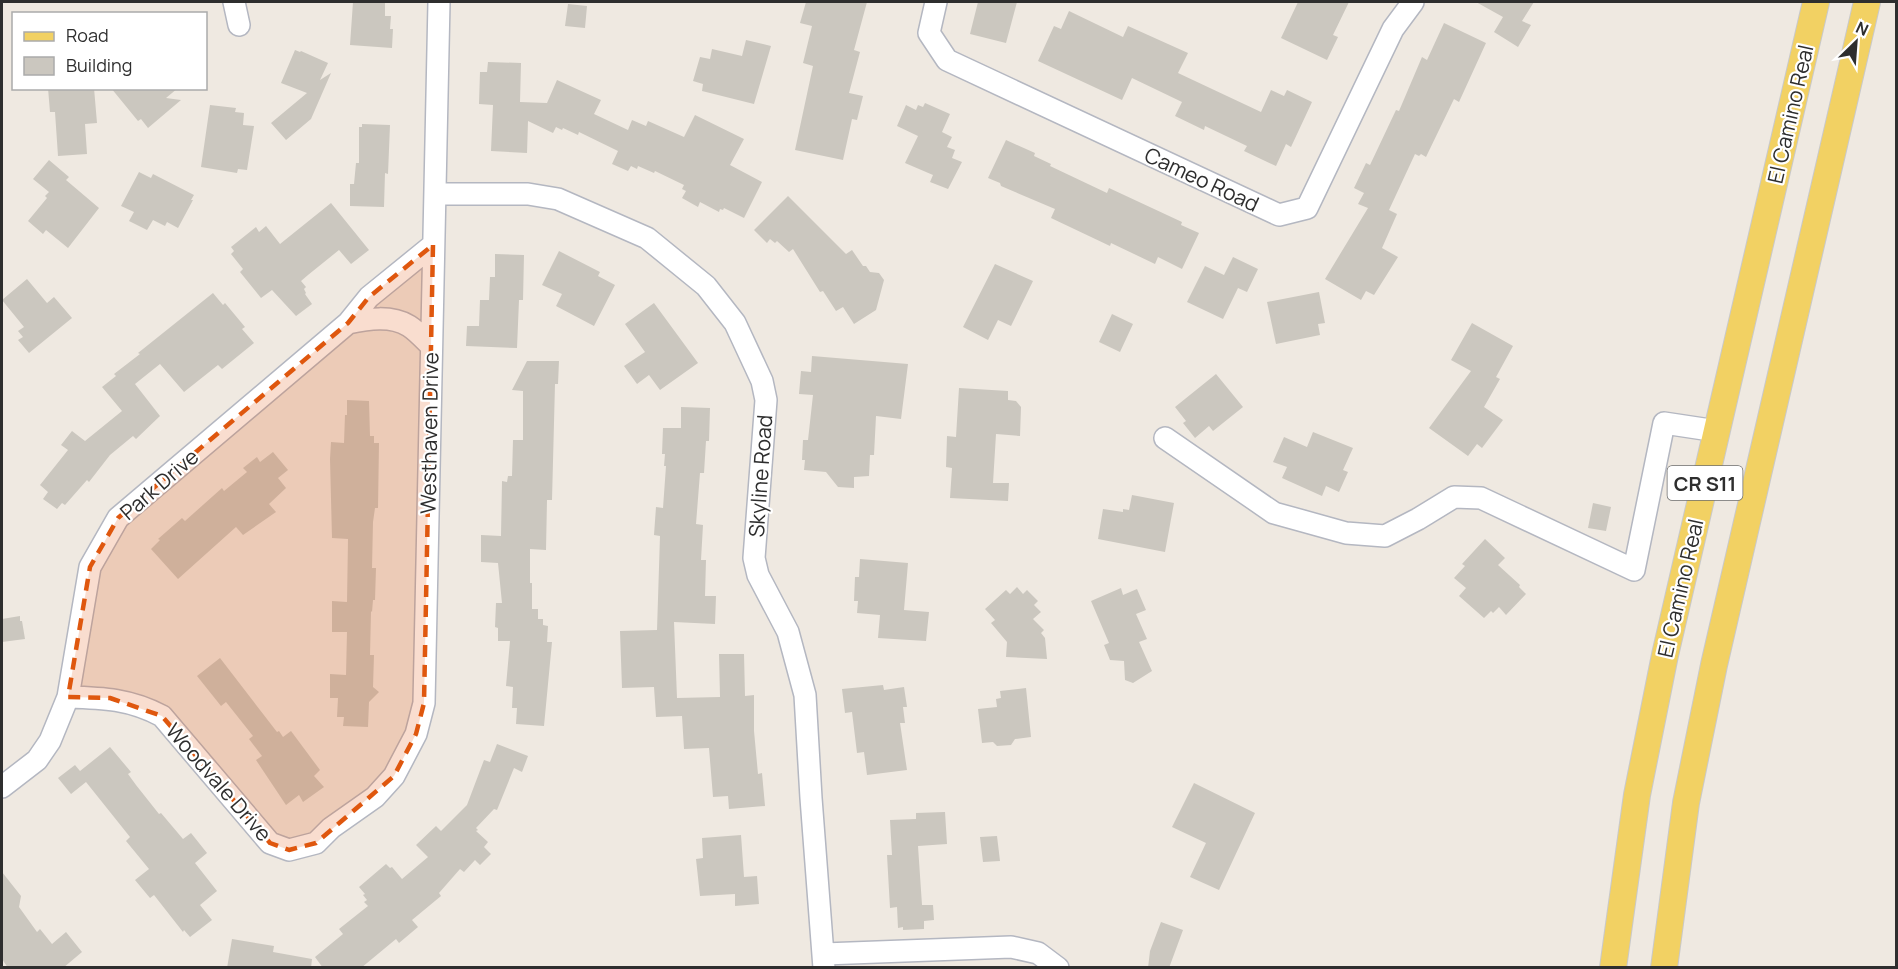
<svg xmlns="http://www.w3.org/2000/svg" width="1898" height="969" font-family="Manrope,sans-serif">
<rect width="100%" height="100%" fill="#efe9e1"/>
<path fill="#cbc7bf" d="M353,2H385V16H391L390,29H393L392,48L350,45Z
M806,2H867L854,50L860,52L849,93L863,96L857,120L852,119L843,160L795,150L813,66L803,63L812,26L800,23Z
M978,2H1017L1006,43L970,34Z
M1298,2H1349L1333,35L1338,37L1327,60L1281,38Z
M1476,2H1534L1522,21L1531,25L1518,47L1494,32L1503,17Z
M568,4L587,6L585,28L565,26Z
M1069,11L1123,37L1128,26L1188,53L1178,73L1261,112L1271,90L1284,96L1287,90L1312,102L1291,147L1286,144L1276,166L1244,151L1247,146L1205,126L1204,130L1175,116L1182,102L1132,78L1122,100L1038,61L1054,26L1061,29Z
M1444,23L1486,43L1459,102L1454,99L1426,157L1421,154L1419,156L1415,154L1389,210L1397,214L1382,248L1398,257L1374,295L1366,291L1361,300L1325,279L1368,208L1358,204L1364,193L1354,188L1366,163L1370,165L1396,110L1399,111L1422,57L1427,60Z
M746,40L771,46L754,104L702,91L703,84L693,81L700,57L710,59L712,49L742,56Z
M295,50L300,52L301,51L328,63L320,80L331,73L311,119L286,140L271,123L307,93L281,83Z
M488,62L521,63L520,102L547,103L557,80L601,100L594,114L628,130L632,120L646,126L648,121L684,137L695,115L744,139L730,165L762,182L744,218L724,208L723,210L720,209L719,212L700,202L698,207L682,198L686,191L682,189L684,185L655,171L654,173L638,166L637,169L631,166L628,171L612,164L618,151L579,132L578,135L563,128L562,130L556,127L553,133L528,121L527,153L491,151L493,105L479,104L480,72H487Z
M48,88H94L97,123L85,124L87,154L58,156L55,112H50Z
M111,88H178L166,98L181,100L148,128L141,119L138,121Z
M925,103L950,114L942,132L952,137L947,147L955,150L952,158L962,162L948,189L930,182L933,175L905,163L918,136L897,126L906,105L916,110L918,105L923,107Z
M210,105L236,108L235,112L244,113L243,125L254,126L247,170L238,169L237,173L201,167Z
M362,124L390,125L388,174L385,173L384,207L350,206V184H354L356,163H359V127H362Z
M1006,140L1035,153L1034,156L1051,164L1050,166L1107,193L1109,188L1182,222L1181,225L1199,233L1182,269L1158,257L1155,264L1111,243L1110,246L1051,218L1055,209L1001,186L1000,183L988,178Z
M49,160L69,177L66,180L99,208L68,248L46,230L43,234L28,221L47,198L45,196L49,192L33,179Z
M139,172L151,178L153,174L194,195L191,200H193L178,228L167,222L165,226L153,220L147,230L129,221L134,212L121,206Z
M788,196L846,254L852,250L863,266H866L870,272L879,273L884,280L876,310L854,324L843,307L836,311L823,291L820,292L793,249L789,252L777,241L775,243L770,239L767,243L754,230Z
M331,203L369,250L351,264L339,250L308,275L301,281L306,287L304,289L306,293L305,294L312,304L296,316L272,290L261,298L240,272L243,269L231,254L234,251L231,247L256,227L259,232L266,226L280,244Z
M559,251L600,272L598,276L615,285L594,326L556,306L562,294L542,285Z
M495,254L524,255L523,300H519L517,348L466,346L467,326H479L480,300H489L490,277H495Z
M1233,257L1258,269L1247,292L1238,288L1223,319L1187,302L1205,266L1224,275Z
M995,264L1033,281L1011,326L998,320L988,340L963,327Z
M27,279L47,303L54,297L72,318L29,353L18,340L23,337L18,331L24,327L2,300Z
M1319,292L1325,323L1318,324L1320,335L1276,344L1267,302Z
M213,293L223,305L225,303L245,327L242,329L254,343L222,369L218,365L184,392L160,364L135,384L160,416L136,439L133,436L110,455L89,482L87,480L65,505L62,503L57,509L43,499L48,492L40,485L68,450L61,445L72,431L85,441L122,411L102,387L116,376L114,374L140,354L138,353Z
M654,303L698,363L660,390L649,375L637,384L624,366L645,352L625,324Z
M1112,314L1133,324L1120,352L1099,342Z
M1472,323L1513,346L1496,377L1500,379L1484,407L1503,420L1482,448L1477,444L1468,456L1429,428L1471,371L1451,360Z
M812,356L908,364L901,419L876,416L874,455H870L869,476L854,477V488L838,487L826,472L804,470L805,460H802L803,440H808L813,395L799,394L801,371L811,372Z
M527,361H559L558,384H555L552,500H547L546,550L530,549V583H532V609H538V619H543V625L548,626L547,642H552L544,726L516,724L517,708H512L513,687L506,686L510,641H498V628L495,627L496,603H502L498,563L481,562V535L501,536L502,481L507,482L508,476H512L513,440H523V391L512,390Z
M1216,374L1243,407L1213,431L1209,426L1195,438L1183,423L1186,421L1175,407Z
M959,388L1008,391V400L1016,401L1021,407L1020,436L996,434L993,483H1009L1008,501L950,498L952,468L946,467L947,436L956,437Z
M347,400L369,401L370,436H374V443H379L378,508H375L373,522L372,568H376L375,600H373L372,612L371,611L370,655H374L373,687L379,692L369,702L368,727L343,726L344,717H337L338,698H330V674L346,675L347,632H332V601L347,602L348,539L332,538L330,459L331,442L344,443L345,415H347Z
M681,407L710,408L709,441H706L704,473H700L696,524L703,525L701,560H706L705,596H716L715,624L674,622L677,698L720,697L719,654H744L745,696L754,695V731L758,774L762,773L765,806L729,809L728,796L713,797L709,748L684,749L682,716L656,717L654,687L622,688L620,631L657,630L660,536L654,535L656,507L663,508L666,466H664L665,454H662L663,428H681Z
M1313,432L1353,448L1343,470L1348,472L1339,492L1326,486L1322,496L1282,478L1287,467L1273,462L1284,437L1307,447Z
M273,452L288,470L278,478L286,488L269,504L276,512L243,535L236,527L178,579L151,549L160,540L158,539L182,518L185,521L222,488L224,491L247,472L243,468L257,457L260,462Z
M1132,495L1174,503L1165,552L1098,539L1103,509L1123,512V509L1129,510Z
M1593,503L1611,507L1606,531L1588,528Z
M1485,539L1505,558L1498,565L1520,585L1519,587L1526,594L1506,615L1499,607L1493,613L1491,611L1484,618L1459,596L1466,588L1454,578L1465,566L1462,564Z
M860,559L908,563L904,610L929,612L926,641L878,638L880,615L857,613L858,601H854L855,577H859Z
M1017,587L1023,594L1027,590L1038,601L1034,605L1041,612L1033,619L1044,630L1041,633L1045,638L1047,659L1006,657L1007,642L991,623L995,620L985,609L1006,590L1010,594Z
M1121,588L1123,595L1137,589L1146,610L1136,614L1147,639L1139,642L1152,671L1133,683L1125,680L1124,661L1110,660L1104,645L1109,643L1091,601Z
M20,616V621H22L25,639L2,642V619Z
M220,658L277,732L279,731L283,737L291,731L320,770L314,776L324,787L303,802L299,795L286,805L256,760L262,756L249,739L253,736L226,702L221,706L197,676Z
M883,685L884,690L904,687L907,707H903L905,723H900L907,770L867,775L864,752L857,753L852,712L845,713L842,689Z
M1026,688L1031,737L1015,739L1011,745L997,746L993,742L982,743L978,709L997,707L996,699L1001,698L1000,691Z
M497,744L528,756L522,772L514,768L497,810L494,809L476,828L478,830L476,831L488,842L484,847L491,854L480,865L475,860L464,872L460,869L439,893L441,896L412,920L418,927L399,943L396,939L361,968H323L315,957L343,934L339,929L368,906L364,902L367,900L363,895L365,894L359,887L386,864L390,868L392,867L402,879L428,857L416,845L436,826L441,831L467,805L484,760L490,762Z
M110,747L131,772L128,774L136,785L159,814L161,813L183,839L191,833L207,853L195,863L217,891L200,905L212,920L190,937L184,930L183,932L154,895L150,898L135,880L149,869L126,841L130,837L86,782L71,794L58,778L75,765L80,771Z
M1194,783L1255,813L1219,890L1190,877L1206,843L1172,827Z
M945,812L947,844L918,846L922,905H933L934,920L924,921V929L903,930V927L898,928L897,907L890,908L887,855H892L890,820L916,819V813Z
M741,835L744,877L757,876L759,904L735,906V894L700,896L696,859L703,858L702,838Z
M997,836L1000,861L983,862L980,837Z
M2,872L21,896L19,907L37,932L40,929L52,944L66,932L82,952L63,968H8L2,959Z
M1161,922L1183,930L1169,968H1148L1150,951Z
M232,939L274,946L273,952L312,959L311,968H227Z"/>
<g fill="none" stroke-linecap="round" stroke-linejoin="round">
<defs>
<path id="minor" d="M234,2L239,25
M936,2L929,33L947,60L1279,215L1307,208L1393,29L1413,2
M436,194H528L558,199L647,238L706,286L735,323L762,381L766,400L754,558L758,575L788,632L805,695L811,798L824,968
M348,323C368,319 391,315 409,326C417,331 424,339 431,346
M1165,438L1274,513L1346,533L1385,536L1418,519L1454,497L1481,498L1634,570L1664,423L1717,431
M68,697C104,698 130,699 162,716L270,843L289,850L316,843L331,828L375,797L394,776L416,734L424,703L439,2
M2,787L37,760L50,741L68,697L90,567L118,518L348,323L369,297L433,245
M824,954L1011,947L1038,953L1058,968"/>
<path id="major" d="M1613,968L1637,795L1665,655L1816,2
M1664,968L1686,803L1714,665L1867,2"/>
</defs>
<use href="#minor" stroke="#b4b7c1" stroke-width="24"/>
<use href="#major" stroke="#c9c9c9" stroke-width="28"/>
<use href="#minor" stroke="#fff" stroke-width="21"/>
<use href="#major" stroke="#f2d163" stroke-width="26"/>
</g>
<path fill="#df570e" fill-opacity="0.2" stroke="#df570e" stroke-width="4.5" stroke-dasharray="12 8" stroke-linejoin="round" d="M433,245L424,703L416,734L394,776L316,843L289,850L270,843L162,716L110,698L68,697L90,567L118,518L348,323L369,297Z"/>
<g text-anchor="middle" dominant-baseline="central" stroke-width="4.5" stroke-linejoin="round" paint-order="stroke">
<rect fill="#fff" stroke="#6d6d6d" stroke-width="1.5" x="1667.5" y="466" width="75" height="34" rx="4.5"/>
<g font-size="20" font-weight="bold" fill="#2e2e2e">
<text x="1705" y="483">CR S11</text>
</g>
<g font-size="21" fill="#2e2e2e" stroke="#fff">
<text transform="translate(1790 114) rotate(-77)">El Camino Real</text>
<text transform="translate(1202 179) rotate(25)">Cameo Road</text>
<text transform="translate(429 433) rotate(-89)">Westhaven Drive</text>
<text transform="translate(760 476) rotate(-86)">Skyline Road</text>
<text transform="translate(159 484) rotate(-41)">Park Drive</text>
<text transform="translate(1680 588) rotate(-77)">El Camino Real</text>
<text transform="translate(219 782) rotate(49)">Woodvale Drive</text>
</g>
</g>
<rect width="1898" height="969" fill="none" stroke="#2e2e2e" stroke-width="6"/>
<rect x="12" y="12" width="195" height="78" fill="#ffffff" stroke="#ababab" stroke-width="1.5"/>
<rect x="24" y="32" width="30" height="9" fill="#f2d163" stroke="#ababab" stroke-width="1.5"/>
<text x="66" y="42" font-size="18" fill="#2e2e2e">Road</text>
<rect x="24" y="57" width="30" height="18" fill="#cbc7bf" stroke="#ababab" stroke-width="1.5"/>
<text x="66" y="72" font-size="18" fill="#2e2e2e">Building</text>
<g transform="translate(1856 42) rotate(25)" stroke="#ffffff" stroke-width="4.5" paint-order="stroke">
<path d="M0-4.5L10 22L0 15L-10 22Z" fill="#2e2e2e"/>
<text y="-9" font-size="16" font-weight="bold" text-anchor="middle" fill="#2e2e2e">N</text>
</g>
</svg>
